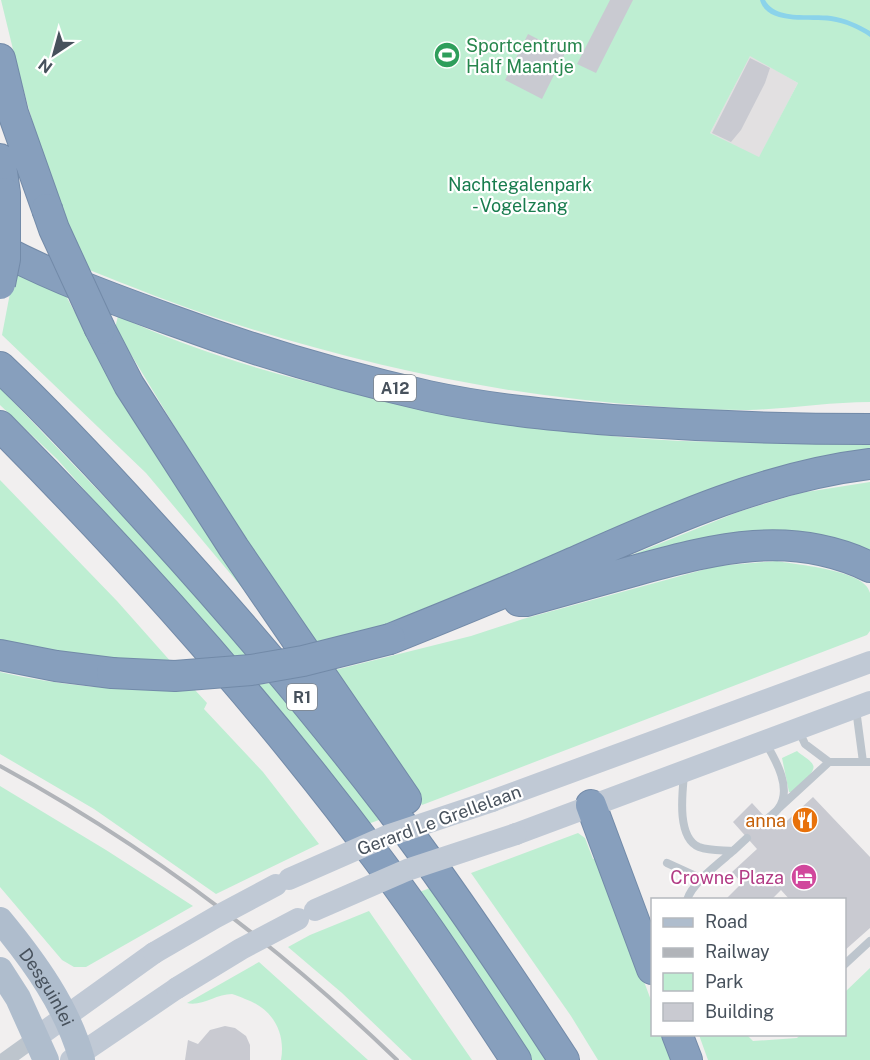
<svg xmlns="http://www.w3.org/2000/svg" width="870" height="1060" font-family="'Public Sans',sans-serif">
<rect width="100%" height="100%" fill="#f1efef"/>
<path fill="#e2e0e1" d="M750,55L798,83L759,158L710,133Z"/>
<path fill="#beeed2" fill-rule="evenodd" d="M1,0H870V402C829,402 789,409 748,410C716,410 684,409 653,406C507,397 361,365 223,320C177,305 132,287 87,269L48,177L18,70ZM750,56L798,83L759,157L710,133Z
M15,267L64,292L73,309L265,615L146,473L2,335Z
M118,316C228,367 353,396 472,416C530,426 589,435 647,439C721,444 796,442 870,442V455L402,623L315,643L207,480L115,328Z
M0,388L180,576L248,655L234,658L57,459L0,405Z
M0,480L117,601L172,663L118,660L0,643Z
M870,482V555L753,532L722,534L592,571L738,512L800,493Z
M777,561C797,565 866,570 870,593C870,605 870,619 870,631L867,635L422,805L331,671L471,636L523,619L717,566Z
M0,672C63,687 130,691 195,690L207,703L204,709L263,772L319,844L216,894L94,809L0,754Z
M271,683L331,755L379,820L365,825L254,685Z
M797,751C801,755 811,760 813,765C817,772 797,787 792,792H789L782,758Z
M0,786L106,850L193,906L86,967H74L62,960L0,887Z
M578,833L585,838L593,859L598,858L652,1003V1034L664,1035L674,1060H598L571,1016L471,873Z
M430,888L496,982L547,1060H530L417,893Z
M369,911L472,1060H412L342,993L288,947L310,935Z
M259,962L368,1060H281C286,1032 272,1008 245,999C241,997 236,995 232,994C216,994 201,1007 187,1003Z
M870,968V1060H708L699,1035H747L753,1041L797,1038L800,1035L844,1034L845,992Z"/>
<path fill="#8bd3ea" d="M760,0H765C776,21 811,13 831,16C845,18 858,24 870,31V37C859,29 845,23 831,21C810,18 767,26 760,0Z"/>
<path fill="#c9cad1" d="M610,0H633L596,73L577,64Z
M528,34L565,53L542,99L505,80Z
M750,58L770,68L765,83L741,130L731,142L712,133Z
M813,797L870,857V928L844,951V900H790L781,890L771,900H725L742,883L732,872L757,849L733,822L752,803L777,830Z
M225,1026L235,1028L246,1036L250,1045V1060H185L188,1040L198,1044L210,1030Z"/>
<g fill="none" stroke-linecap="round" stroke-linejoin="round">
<defs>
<path id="highway" d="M0,59L13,113L47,209
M0,159L5,193
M0,249C55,278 113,299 171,320C255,351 340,376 428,396C488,409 550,415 612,420C698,426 784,429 870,429
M100,329L129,385L234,548L406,799
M0,367C52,416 102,470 150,523C234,615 314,709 389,807C451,889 508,974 564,1060
M0,426C136,563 264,706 380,862C428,926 472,993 516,1060
M519,601H526C563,591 600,580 637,570C717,548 791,529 870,567
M390,639C450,615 509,591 568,565C665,522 763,477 870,464
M0,655L56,666L112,673
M591,805L652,969
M677,1034L687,1060"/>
</defs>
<use href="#highway" stroke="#728aa8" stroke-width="32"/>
<path stroke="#bdc5cd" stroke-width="8" d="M856,709L863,762
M798,729L805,744L829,762H870
M765,742C776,760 793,790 778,809C775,813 770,816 767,819
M684,775C682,795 677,838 699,847C710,851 722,850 733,851L747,838
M779,808L829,762
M667,863L702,879
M687,900C692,883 719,863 733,851
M844,965L870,941"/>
<path stroke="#bdc5cd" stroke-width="16" d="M5,1060L37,1037"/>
<path stroke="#c0c9d5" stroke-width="22" d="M492,801L870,662
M516,834L870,702
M37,1037L154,953
M71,1060L177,988"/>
<g stroke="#afbdcd" stroke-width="26">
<path id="s1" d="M0,920C34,961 68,1008 82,1060"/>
<path d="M0,970L18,998L46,1060"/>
</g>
<use href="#highway" stroke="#879fbd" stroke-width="30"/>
<path stroke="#b1b4b9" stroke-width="4" d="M0,766C145,845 278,945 397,1060"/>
<defs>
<path id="highway-bridge" d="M47,209L54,229L100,329
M0,284L5,259V193
M112,673L175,676L251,670L303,661L390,639"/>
</defs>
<use href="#highway-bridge" stroke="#728aa8" stroke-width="32" stroke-linecap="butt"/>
<path stroke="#c0c9d5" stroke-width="22" d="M289,879L387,836L492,801
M315,910L407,870L516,834
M154,953L216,917L276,885
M177,988L241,949L298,919"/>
<use href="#highway-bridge" stroke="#879fbd" stroke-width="30"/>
</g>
<defs>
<symbol id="stadium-disc" viewBox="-11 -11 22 22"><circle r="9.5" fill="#2e9e5b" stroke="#fff"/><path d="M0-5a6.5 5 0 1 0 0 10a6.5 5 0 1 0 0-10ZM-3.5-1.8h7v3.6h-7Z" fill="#fff"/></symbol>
<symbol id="restaurant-disc" viewBox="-11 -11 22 22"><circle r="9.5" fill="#e8710a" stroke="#fff"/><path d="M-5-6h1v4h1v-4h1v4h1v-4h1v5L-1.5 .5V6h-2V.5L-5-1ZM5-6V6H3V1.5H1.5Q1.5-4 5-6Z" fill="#fff"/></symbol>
<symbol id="hotel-disc" viewBox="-11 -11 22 22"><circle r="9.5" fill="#d1479c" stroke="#fff"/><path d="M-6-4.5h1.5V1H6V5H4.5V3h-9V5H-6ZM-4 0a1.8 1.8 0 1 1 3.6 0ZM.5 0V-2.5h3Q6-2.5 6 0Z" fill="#fff"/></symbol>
</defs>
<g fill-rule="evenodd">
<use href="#stadium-disc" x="432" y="40" width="30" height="30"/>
<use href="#restaurant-disc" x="790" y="805" width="30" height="30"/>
<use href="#hotel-disc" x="789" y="862" width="30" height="30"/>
</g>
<g text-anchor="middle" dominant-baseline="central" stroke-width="4.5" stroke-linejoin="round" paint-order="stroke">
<g fill="#fff" stroke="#7e858d" stroke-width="1.5">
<rect x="374" y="375" width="42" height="26" rx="4.5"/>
<rect x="287" y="684" width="30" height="26" rx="4.5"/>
</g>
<g font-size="16" font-weight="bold" fill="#47515c">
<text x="395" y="388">A12</text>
<text x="302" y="697">R1</text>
</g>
<g font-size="18" fill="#27864d" stroke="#fff" text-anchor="start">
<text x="466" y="45">Sportcentrum<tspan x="466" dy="21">Half Maantje</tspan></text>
</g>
<g font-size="18" fill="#187c4e" stroke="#fff">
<text x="520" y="184">Nachtegalenpark<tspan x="520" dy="21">- Vogelzang</tspan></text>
</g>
<g font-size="18" fill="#47515c" stroke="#fff">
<text transform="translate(439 820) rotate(-20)">Gerard Le Grellelaan</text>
<text stroke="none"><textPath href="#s1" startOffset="82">Desguinlei</textPath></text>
</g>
<g font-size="18" fill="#c56008" stroke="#fff" text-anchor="end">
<text x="786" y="820">anna</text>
</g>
<g font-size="18" fill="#b23c85" stroke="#fff" text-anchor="end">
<text x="784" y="877">Crowne Plaza</text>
</g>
</g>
<rect x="651" y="898" width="195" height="138" fill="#ffffff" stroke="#b5b9be" stroke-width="1.5"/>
<rect x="663" y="918" width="30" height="9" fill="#afbdcd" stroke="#b5b9be" stroke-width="1.5"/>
<text x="705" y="928" font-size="18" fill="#47515c">Road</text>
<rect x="663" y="948" width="30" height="9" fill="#b1b4b9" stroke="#b5b9be" stroke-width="1.5"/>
<text x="705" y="958" font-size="18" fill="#47515c">Railway</text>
<rect x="663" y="973" width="30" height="18" fill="#beeed2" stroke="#b5b9be" stroke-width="1.5"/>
<text x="705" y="988" font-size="18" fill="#47515c">Park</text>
<rect x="663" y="1003" width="30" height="18" fill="#c9cad1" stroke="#b5b9be" stroke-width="1.5"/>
<text x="705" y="1018" font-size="18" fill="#47515c">Building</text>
<g transform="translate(54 54) rotate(216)" stroke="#ffffff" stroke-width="4.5" paint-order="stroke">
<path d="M0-4.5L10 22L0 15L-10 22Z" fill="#47515c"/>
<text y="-9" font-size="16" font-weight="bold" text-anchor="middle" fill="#47515c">N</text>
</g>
</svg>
